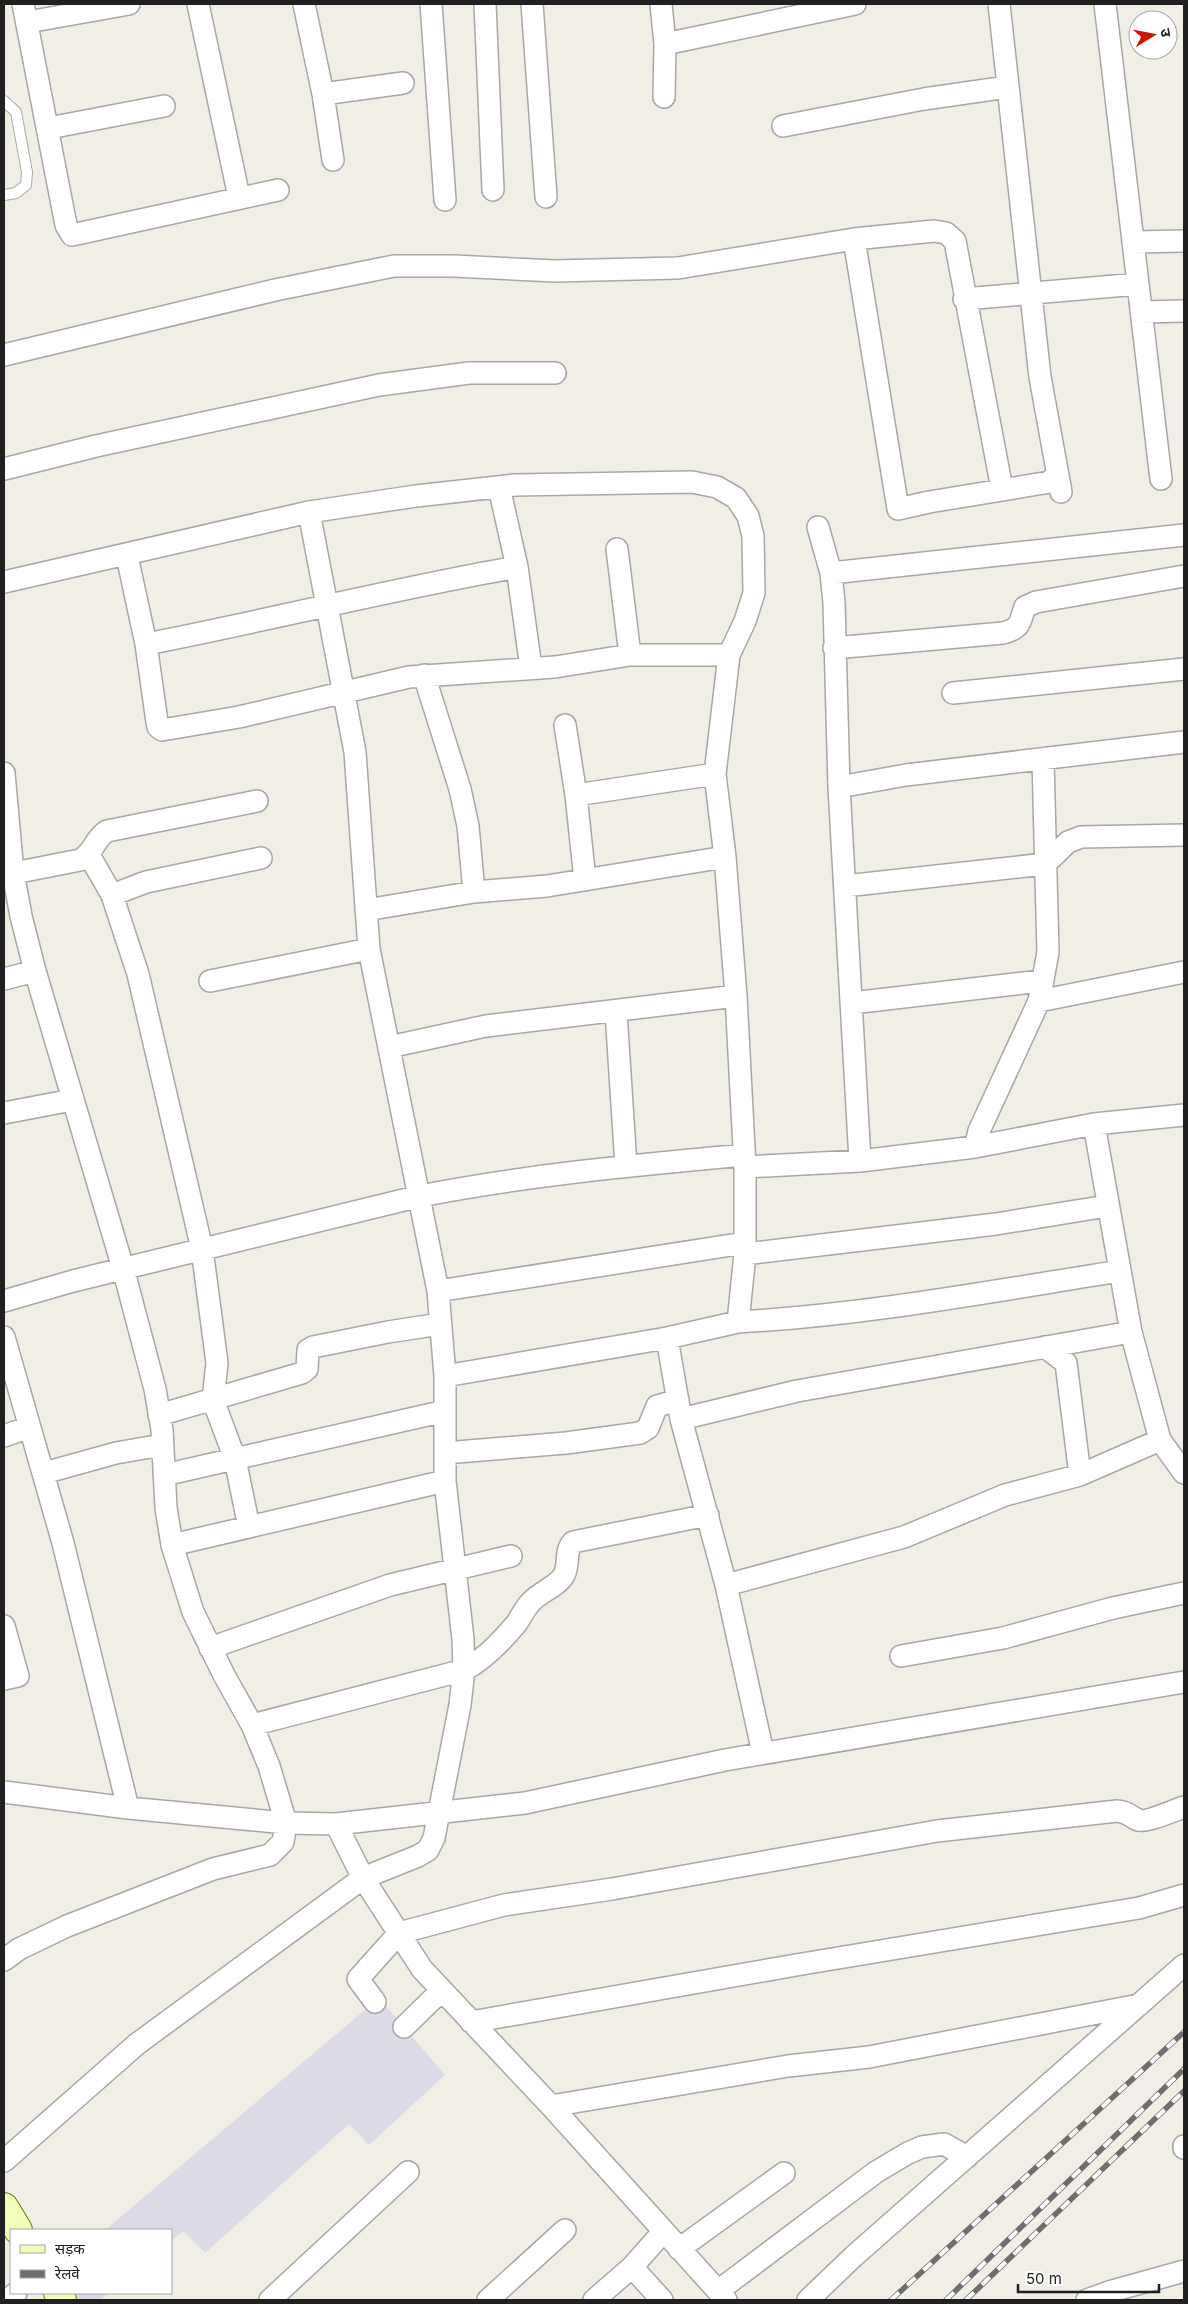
<svg xmlns="http://www.w3.org/2000/svg" width="1188" height="2304" font-family="Inter,'Noto Sans Devanagari',sans-serif">
<rect width="100%" height="100%" fill="#f1eee5"/>
<path fill="#dbdae6" d="M379,1998L445,2075L369,2145L349,2124L205,2253L183,2231L171,2241V2230H105Z
M58,2293H109L100,2300H62Z"/>
<g fill="none" stroke-linecap="round" stroke-linejoin="round">
<defs>
<path id="lane" d="M4,101L16,112L27,172L26,185L16,193L4,195"/>
<path id="street" d="M23,4L66,225L72,235L278,190
M198,4L239,197
M304,4L323,94L333,160
M431,4L445,200
M485,4L493,190
M532,4L546,197
M661,4L665,44L664,97
M999,4L1040,377L1061,492
M1105,4L1161,479
M28,22L129,4
M665,44L855,4
M323,94L403,83
M783,126L924,99L1007,87
M49,128L164,106
M854,239L898,509L929,502L1050,482L1057,474
M1133,242L1184,241
M964,299L1138,284
M1142,312L1184,311
M4,355L275,290L394,266H454L555,271L678,268L854,239L934,231L946,233L955,241L1002,489
M4,469L96,446L379,385L469,373H555
M499,487L517,567L531,668
M818,527L831,573L834,603L839,787L860,1161
M617,549L630,655
M127,556L146,644L157,722L158,727L162,730L239,717L409,677L555,667L630,655H729
M831,573L1184,535
M4,582L309,512L416,496L515,485L692,482L717,487L736,498L748,516L753,536L754,593L745,621L729,655L715,774L725,857L736,996L745,1167V1254L996,1224L1107,1206
M146,644C270,620 392,589 517,567
M834,648L1003,633C1022,628 1019,623 1025,607L1036,602L1184,576
M424,675L460,789L468,826L474,892
M953,693L1184,669
M565,725L576,795L585,880
M4,773L13,873L21,916L35,971L123,1268L155,1389L162,1430L166,1508L172,1545L193,1612L224,1675L252,1725L269,1766L286,1823L283,1842L270,1855L213,1869L67,1926L19,1949L4,1960
M839,787L906,775L1184,742
M576,795L715,774
M89,855L112,895L138,974L202,1249L217,1363L213,1400L235,1459L249,1527
M4,875L80,860C94,853 94,839 107,831L257,801
M845,886L1045,864L1068,842L1081,837L1184,835
M112,895L146,882L261,858
M366,910L474,892L547,886L725,857
M4,979L35,971
M210,981L369,949
M1039,1001L1184,972
M852,1003L1041,981
M616,1012L626,1166
M389,1047L486,1026L736,996
M4,1113L72,1100
M1094,1124L1131,1332L1160,1440L1184,1473
M975,1147L979,1131L1039,1001L1048,952L1043,760
M745,1167L860,1161L975,1147L1094,1124L1184,1115
M438,1291L744,1243
M4,1301L73,1281L420,1196C527,1175 636,1165 744,1155
M738,1322C866,1315 993,1291 1120,1271
M4,1337L63,1543L128,1808
M667,1338L681,1419L726,1585L763,1753
M1045,1347L1066,1363L1080,1475
M445,1376L667,1338L738,1322L745,1254
M159,1415L302,1373L307,1369L308,1350L313,1347L388,1332L440,1324
M681,1419L797,1391L1131,1332
M4,1436L29,1427
M445,1453L566,1443L640,1433L648,1428L657,1406L678,1400
M44,1473L116,1453L162,1445
M164,1475L445,1411
M172,1545L445,1481
M726,1585L904,1537L1005,1495L1080,1475L1160,1440
M4,1626L18,1676L4,1679
M210,1648L390,1585L511,1556
M901,1656L1003,1638L1113,1608L1184,1593
M252,1725L464,1670C484,1660 501,1642 516,1624C521,1617 525,1608 531,1602C540,1592 558,1586 564,1575C570,1564 564,1552 573,1542L708,1515
M4,1792L128,1808L286,1823L336,1824L525,1803L725,1760L1184,1682
M336,1824L363,1878L422,1969L551,2106
M375,2002L358,1979L399,1933L504,1905L612,1889L937,1831L1117,1811C1129,1812 1129,1816 1138,1820C1146,1823 1175,1810 1184,1807
M471,2022L802,1964L1139,1908L1184,1895
M404,2027L442,1990
M1184,2146V2148
M4,2161L137,2044L363,1878L418,1856L428,1850L434,1838L460,1705L464,1670L463,1639L445,1481V1376L438,1291L369,949L355,752L309,512
M679,2249L784,2173
M632,2267L662,2300
M718,2291L876,2172L908,2153L922,2147L944,2144L967,2157
M8,2300L16,2293
M270,2300L408,2172
M488,2300L565,2230
M594,2300L632,2267L663,2232
M726,2300L551,2106L788,2066L869,2057L1139,2005
M808,2300L854,2256L1184,1965
M1087,2300L1112,2291L1184,2271"/>
<path id="secondary" d="M4,2207L18,2230
M58,2293L62,2300"/>
</defs>
<use href="#lane" stroke="#a7a7a7" stroke-width="12"/>
<use href="#street" stroke="#a7a7a7" stroke-width="24"/>
<use href="#secondary" stroke="#647d00" stroke-width="30"/>
<use href="#lane" stroke="#fff" stroke-width="10"/>
<use href="#street" stroke="#fff" stroke-width="21"/>
<use href="#secondary" stroke="#f3fcb8" stroke-width="28"/>
<defs>
<path id="rail" d="M891,2300L1184,2032
M946,2300L1184,2069
M966,2300L1184,2091"/>
</defs>
<use href="#rail" stroke="#6e6e6e" stroke-width="5.5"/>
<use href="#rail" stroke="#fff" stroke-width="4" stroke-dasharray="11" stroke-linecap="butt"/>
</g>
<rect width="1188" height="2304" fill="none" stroke="#202020" stroke-width="10"/>
<rect x="10" y="2229" width="162" height="65" fill="#ffffff" stroke="#a6a6a6"/>
<rect x="20" y="2245" width="25" height="8" fill="#f3fcb8" stroke="#a6a6a6"/>
<text x="55" y="2254" font-size="15" fill="#202020">सड़क</text>
<rect x="20" y="2270" width="25" height="8" fill="#6e6e6e" stroke="#a6a6a6"/>
<text x="55" y="2279" font-size="15" fill="#202020">रेलवे</text>
<g transform="translate(1153 35) rotate(80)"><circle r="24" fill="#ffffff" stroke="#a6a6a6"/>
<path d="M0-4L9 19L0 12L-9 19Z" fill="#cf1300"/>
<text y="-8" font-size="14" font-weight="bold" text-anchor="middle" fill="#202020">उ</text>
</g>
<path d="M1018 2284v8h141v-8" fill="none" stroke="#202020" stroke-width="2.5"/>
<text x="1026" y="2284" font-size="15" fill="#202020" stroke="#ffffff" stroke-width="4" paint-order="stroke">50 m</text>
</svg>
